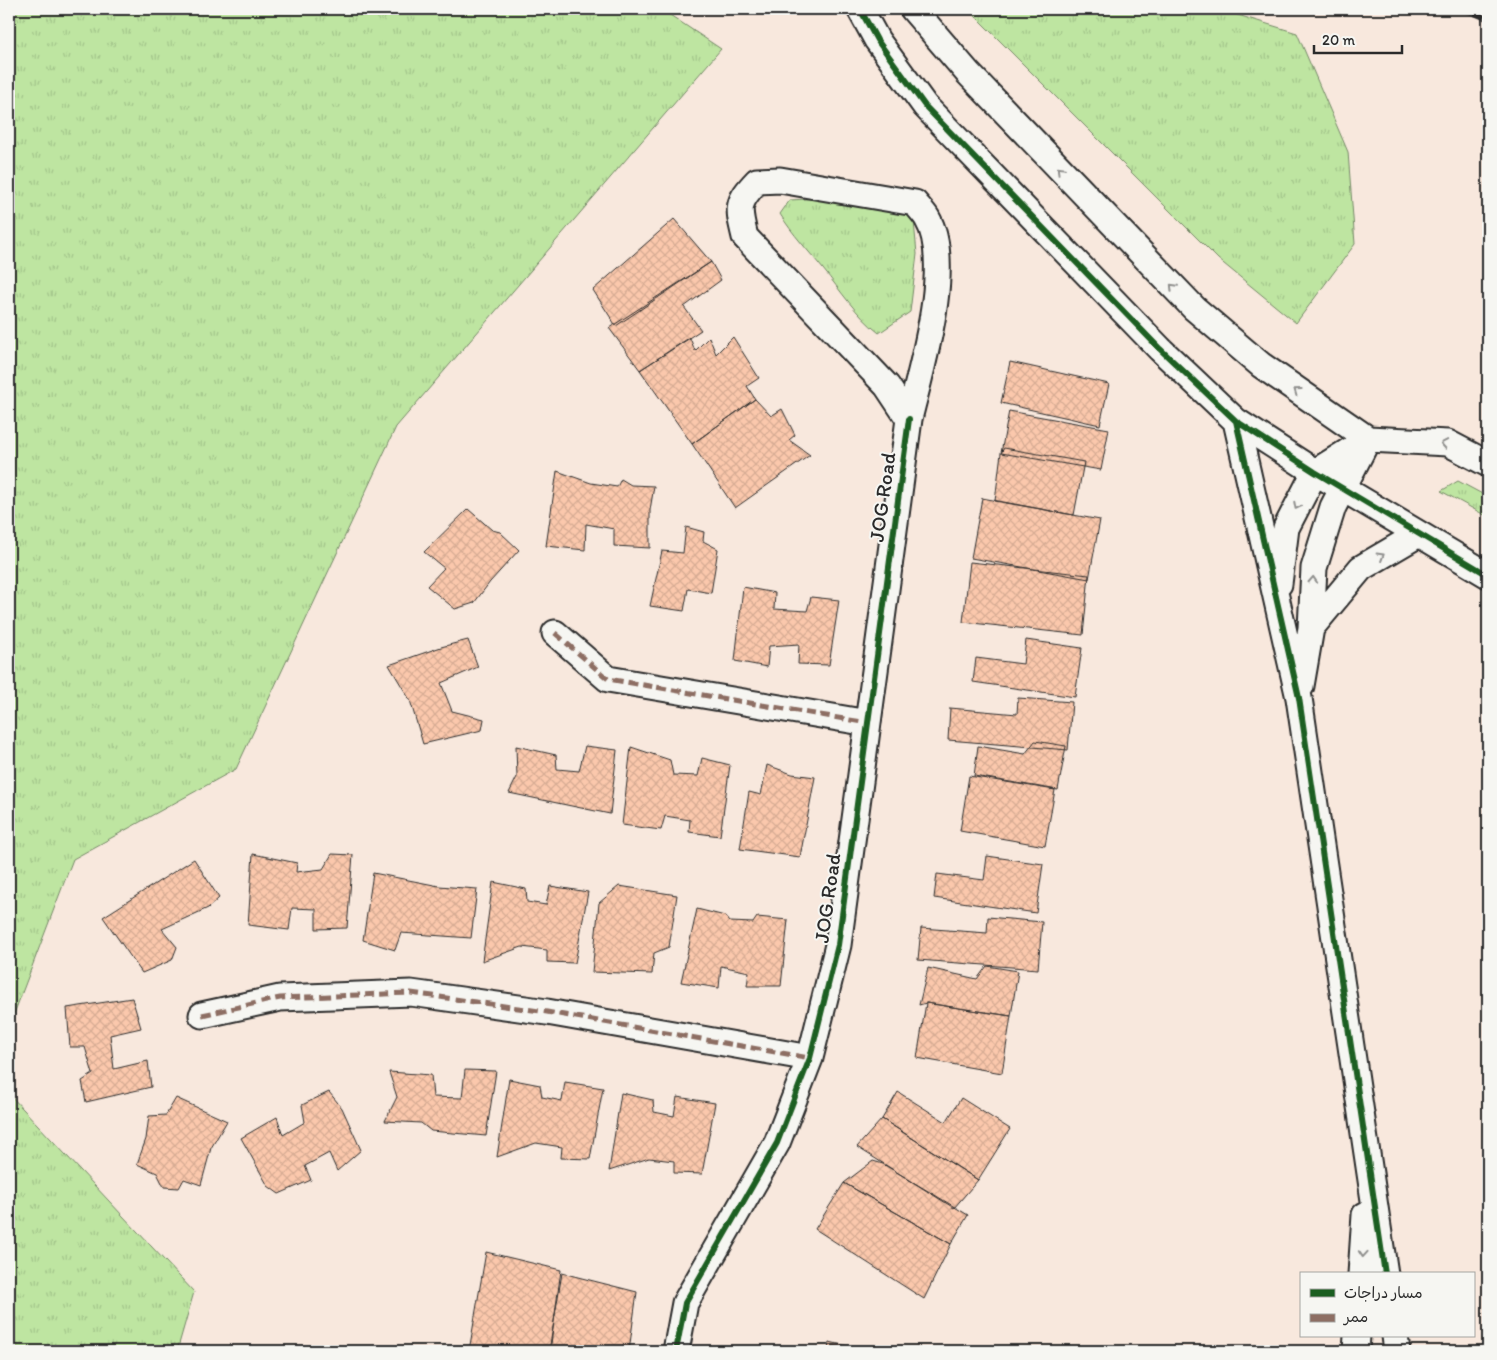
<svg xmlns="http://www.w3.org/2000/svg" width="1497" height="1360" font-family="Itim,'Playpen Sans Arabic',sans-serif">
<defs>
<pattern id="grass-tufts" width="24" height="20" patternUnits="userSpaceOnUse" patternTransform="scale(1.25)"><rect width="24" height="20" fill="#bee5a1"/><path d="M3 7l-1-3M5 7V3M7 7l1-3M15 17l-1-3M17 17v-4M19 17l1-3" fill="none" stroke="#a3c58b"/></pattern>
<pattern id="building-cross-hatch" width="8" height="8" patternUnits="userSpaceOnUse" patternTransform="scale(1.25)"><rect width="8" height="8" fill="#fbc8ac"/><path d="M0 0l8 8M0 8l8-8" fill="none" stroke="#d7ac94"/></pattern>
</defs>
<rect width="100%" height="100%" fill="#f8e8dd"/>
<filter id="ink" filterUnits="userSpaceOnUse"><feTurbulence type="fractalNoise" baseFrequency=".02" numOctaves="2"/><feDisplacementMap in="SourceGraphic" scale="10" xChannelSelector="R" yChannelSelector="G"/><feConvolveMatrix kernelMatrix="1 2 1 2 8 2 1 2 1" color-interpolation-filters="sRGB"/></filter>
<g filter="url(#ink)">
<path fill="url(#grass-tufts)" stroke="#748866" d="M9,9H661L721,49L396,427L236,769L73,859L9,1027Z
M968,9H1218L1297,33L1348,152L1355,244L1296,323L1218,259Z
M806,199H837L913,211L917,254L910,312L879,333C856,315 841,291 823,269C808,250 793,235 780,214L790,200Z
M1458,481L1488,497V517L1441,491Z
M9,1094L194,1292L177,1351H9Z"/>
<path fill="url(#building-cross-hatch)" stroke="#2b2b2b" d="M674,219L711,262L616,326L593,290Z
M711,262L721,280L684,307L701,330L640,370L609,328Z
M709,337L716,354L733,337L759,378L747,386L755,399L692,444L640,370L690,338L695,351Z
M1010,362L1109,384L1100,425L1001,403Z
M755,399L771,416L782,409L795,435L789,440L810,455L735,508L692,444Z
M1009,411L1109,429L1101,470L1001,453Z
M1004,448L1084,462L1074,515L995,501L1001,453Z
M557,471L591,483L617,487L621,479L631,485L654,486L650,510V548L614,546V529L586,524L585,550L546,546Z
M982,498L1100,520L1089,579L971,558Z
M468,509L492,530L500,532L519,550L490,582L474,603L455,609L427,586L444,568L424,552Z
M686,527L704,532L703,541L718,549L711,593L688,589L684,611L650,606L662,551L683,553Z
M970,562L1089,575L1083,635L963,622Z
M743,587L775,593L774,609L807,611L811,597L839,600L829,665L798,664L799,644L769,646L767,667L735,661Z
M468,640L478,667L441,683L452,711L484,719L482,730L423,744L410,700L389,665L441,647Z
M1026,640L1082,648L1075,697L973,682L976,658L1023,664Z
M1018,698L1072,702L1068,750L948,740L950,708L1017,714Z
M1035,741L1066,746L1058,790L974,776L978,746L1025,754Z
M516,746L556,755L557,769L579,771L585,746L617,750L610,814L509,793L517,777Z
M631,747L670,760L673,775L698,776L702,758L730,765L720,836L689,832L690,820L665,816L661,830L622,825Z
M767,765L792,774L815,777L800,857L740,849L749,792L761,795Z
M969,776L1055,790L1045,846L960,831Z
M253,854L297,863L296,872L323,869L332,854L353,855L347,928L316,929V909L292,908L289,930L248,925Z
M987,856L1043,864L1036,913L934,898L937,874L984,880Z
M194,859L219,898L208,908L162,929L177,947L172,960L142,973L103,917Z
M373,873L439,886L477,889L471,938L401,933L395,950L363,940Z
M493,882L526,889L527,902L546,905L550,886L588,892L575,963L547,962V950L522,947L482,961Z
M619,886L677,895L669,947L654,953L652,974L592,972L599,903Z
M697,909L725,916L730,922L753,923L757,917L788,920L781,986H747L749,972L721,966L719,988L681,982Z
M988,917L1042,922L1038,969L918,960L921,928L987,933Z
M987,966L1018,971L1011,1016L926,1003L919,1005L928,968L977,979Z
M132,998L141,1028L110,1035L114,1069L148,1061L151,1087L86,1102L82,1081L93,1074L85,1047H70L67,1008Z
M926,1003L1011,1016L1002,1073L917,1058Z
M465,1070L496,1071L486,1136L431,1131L421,1123L385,1121L397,1097L389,1072L431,1075L433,1097L462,1098Z
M509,1079L540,1085L542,1097L562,1101L565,1082L603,1088L590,1159L561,1158L562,1147L536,1143L497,1157Z
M329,1092L342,1108L361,1150L337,1171L329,1153L305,1166L311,1180L279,1194L268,1186L241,1138L277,1117L283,1135L305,1122L302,1105Z
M898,1092L946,1122L961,1098L1010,1129L978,1180L882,1119Z
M621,1093L653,1100L654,1112L674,1116L677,1097L715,1103L702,1174L674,1173V1161L649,1158L609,1171Z
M176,1098L227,1121L211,1148L201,1185L184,1179L179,1188L164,1187L157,1173L137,1164L146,1139L149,1116L166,1115Z
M882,1119L978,1180L954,1208L857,1147Z
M873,1161L883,1164L968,1215L951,1244L844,1183Z
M844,1183L951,1244L924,1299L815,1229Z
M486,1252L561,1270L550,1351H469Z
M562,1273L637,1292L629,1351H549Z
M829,1342L871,1351H828Z"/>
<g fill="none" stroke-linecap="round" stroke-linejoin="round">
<defs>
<path id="minor" d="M860,9L877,40L925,106L1160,349L1236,421L1315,472L1488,575
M913,9L968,73L1194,308L1261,365L1368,439L1448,443L1488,464
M780,180L915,203C919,208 924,213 927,218C954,263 921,369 909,419L887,386L745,237C738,208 736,203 757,181Z
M1236,421L1299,698L1385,1274
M1279,584L1286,528L1315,472L1368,439
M1311,628L1361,568L1419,534
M555,633L608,679L868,723
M1301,686L1311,628L1314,568L1333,507L1368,439
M202,1015L280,998L411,993L547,1012L810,1058
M1361,1274L1365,1215
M1395,1336L1397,1351
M676,1351L685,1303L777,1143L810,1058L838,945L909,419
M1356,1351L1357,1336"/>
</defs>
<use href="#minor" stroke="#2b2b2b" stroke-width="29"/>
<use href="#minor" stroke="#f6f6f2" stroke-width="25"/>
<defs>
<path id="rail" d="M1464,9L1488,19"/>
</defs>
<use href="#rail" stroke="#2b2b2b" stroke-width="5.5"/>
<use href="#rail" stroke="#f6f6f2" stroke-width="4" stroke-dasharray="11" stroke-linecap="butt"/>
<path stroke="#8d6e63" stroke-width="5" stroke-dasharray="10 5" stroke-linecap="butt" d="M555,633L608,679L868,723
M202,1015L280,998L411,993L547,1012L810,1058"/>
<defs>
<path id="cycleway" d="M860,9L877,40L925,106L1160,349L1236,421L1315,472L1488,575
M1236,421L1299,698L1385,1274
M676,1351L685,1303L777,1143L810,1058L838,945L909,419"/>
</defs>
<use href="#cycleway" stroke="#f6f6f2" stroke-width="9"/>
<use href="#cycleway" stroke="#1b5e20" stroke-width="6"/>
</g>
<defs><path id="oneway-chevron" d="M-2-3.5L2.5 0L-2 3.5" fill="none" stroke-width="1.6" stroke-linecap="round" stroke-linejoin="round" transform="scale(1.25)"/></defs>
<g stroke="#90908e">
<use href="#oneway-chevron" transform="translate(1060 170) rotate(-134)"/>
<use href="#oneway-chevron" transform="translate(1173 287) rotate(-134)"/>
<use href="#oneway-chevron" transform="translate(1297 391) rotate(-144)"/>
<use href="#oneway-chevron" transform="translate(1444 444) rotate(-170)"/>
<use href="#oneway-chevron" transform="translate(1297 506) rotate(117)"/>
<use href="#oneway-chevron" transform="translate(1381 556) rotate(-31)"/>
<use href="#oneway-chevron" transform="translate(1313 580) rotate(-87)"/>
<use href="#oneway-chevron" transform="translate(1363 1254) rotate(94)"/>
</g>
</g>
<g text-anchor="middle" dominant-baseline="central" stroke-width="4" stroke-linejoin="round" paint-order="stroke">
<g font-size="21" fill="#2b2b2b" stroke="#f6f6f2">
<text transform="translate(882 497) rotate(-82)">JOG Road</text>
<text transform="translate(827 898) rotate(-82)">JOG Road</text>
</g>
</g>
<rect width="1497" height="1360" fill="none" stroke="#f6f6f2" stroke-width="30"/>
<rect x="15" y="15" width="1467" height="1330" fill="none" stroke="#2b2b2b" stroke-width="2" filter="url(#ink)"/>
<rect x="1300" y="1272" width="175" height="65" fill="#f6f6f2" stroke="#a5a5a2"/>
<rect x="1310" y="1289" width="25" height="8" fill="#1b5e20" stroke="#a5a5a2"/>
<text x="1344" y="1298" font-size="15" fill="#2b2b2b">مسار دراجات</text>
<rect x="1310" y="1314" width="25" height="8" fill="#8d6e63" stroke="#a5a5a2"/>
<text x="1344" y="1322" font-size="15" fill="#2b2b2b">ممر</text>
<path d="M1314 45v8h88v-8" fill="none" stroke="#2b2b2b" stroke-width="2.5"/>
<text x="1322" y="45" font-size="15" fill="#2b2b2b" stroke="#f6f6f2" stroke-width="4" paint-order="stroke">20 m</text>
</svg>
